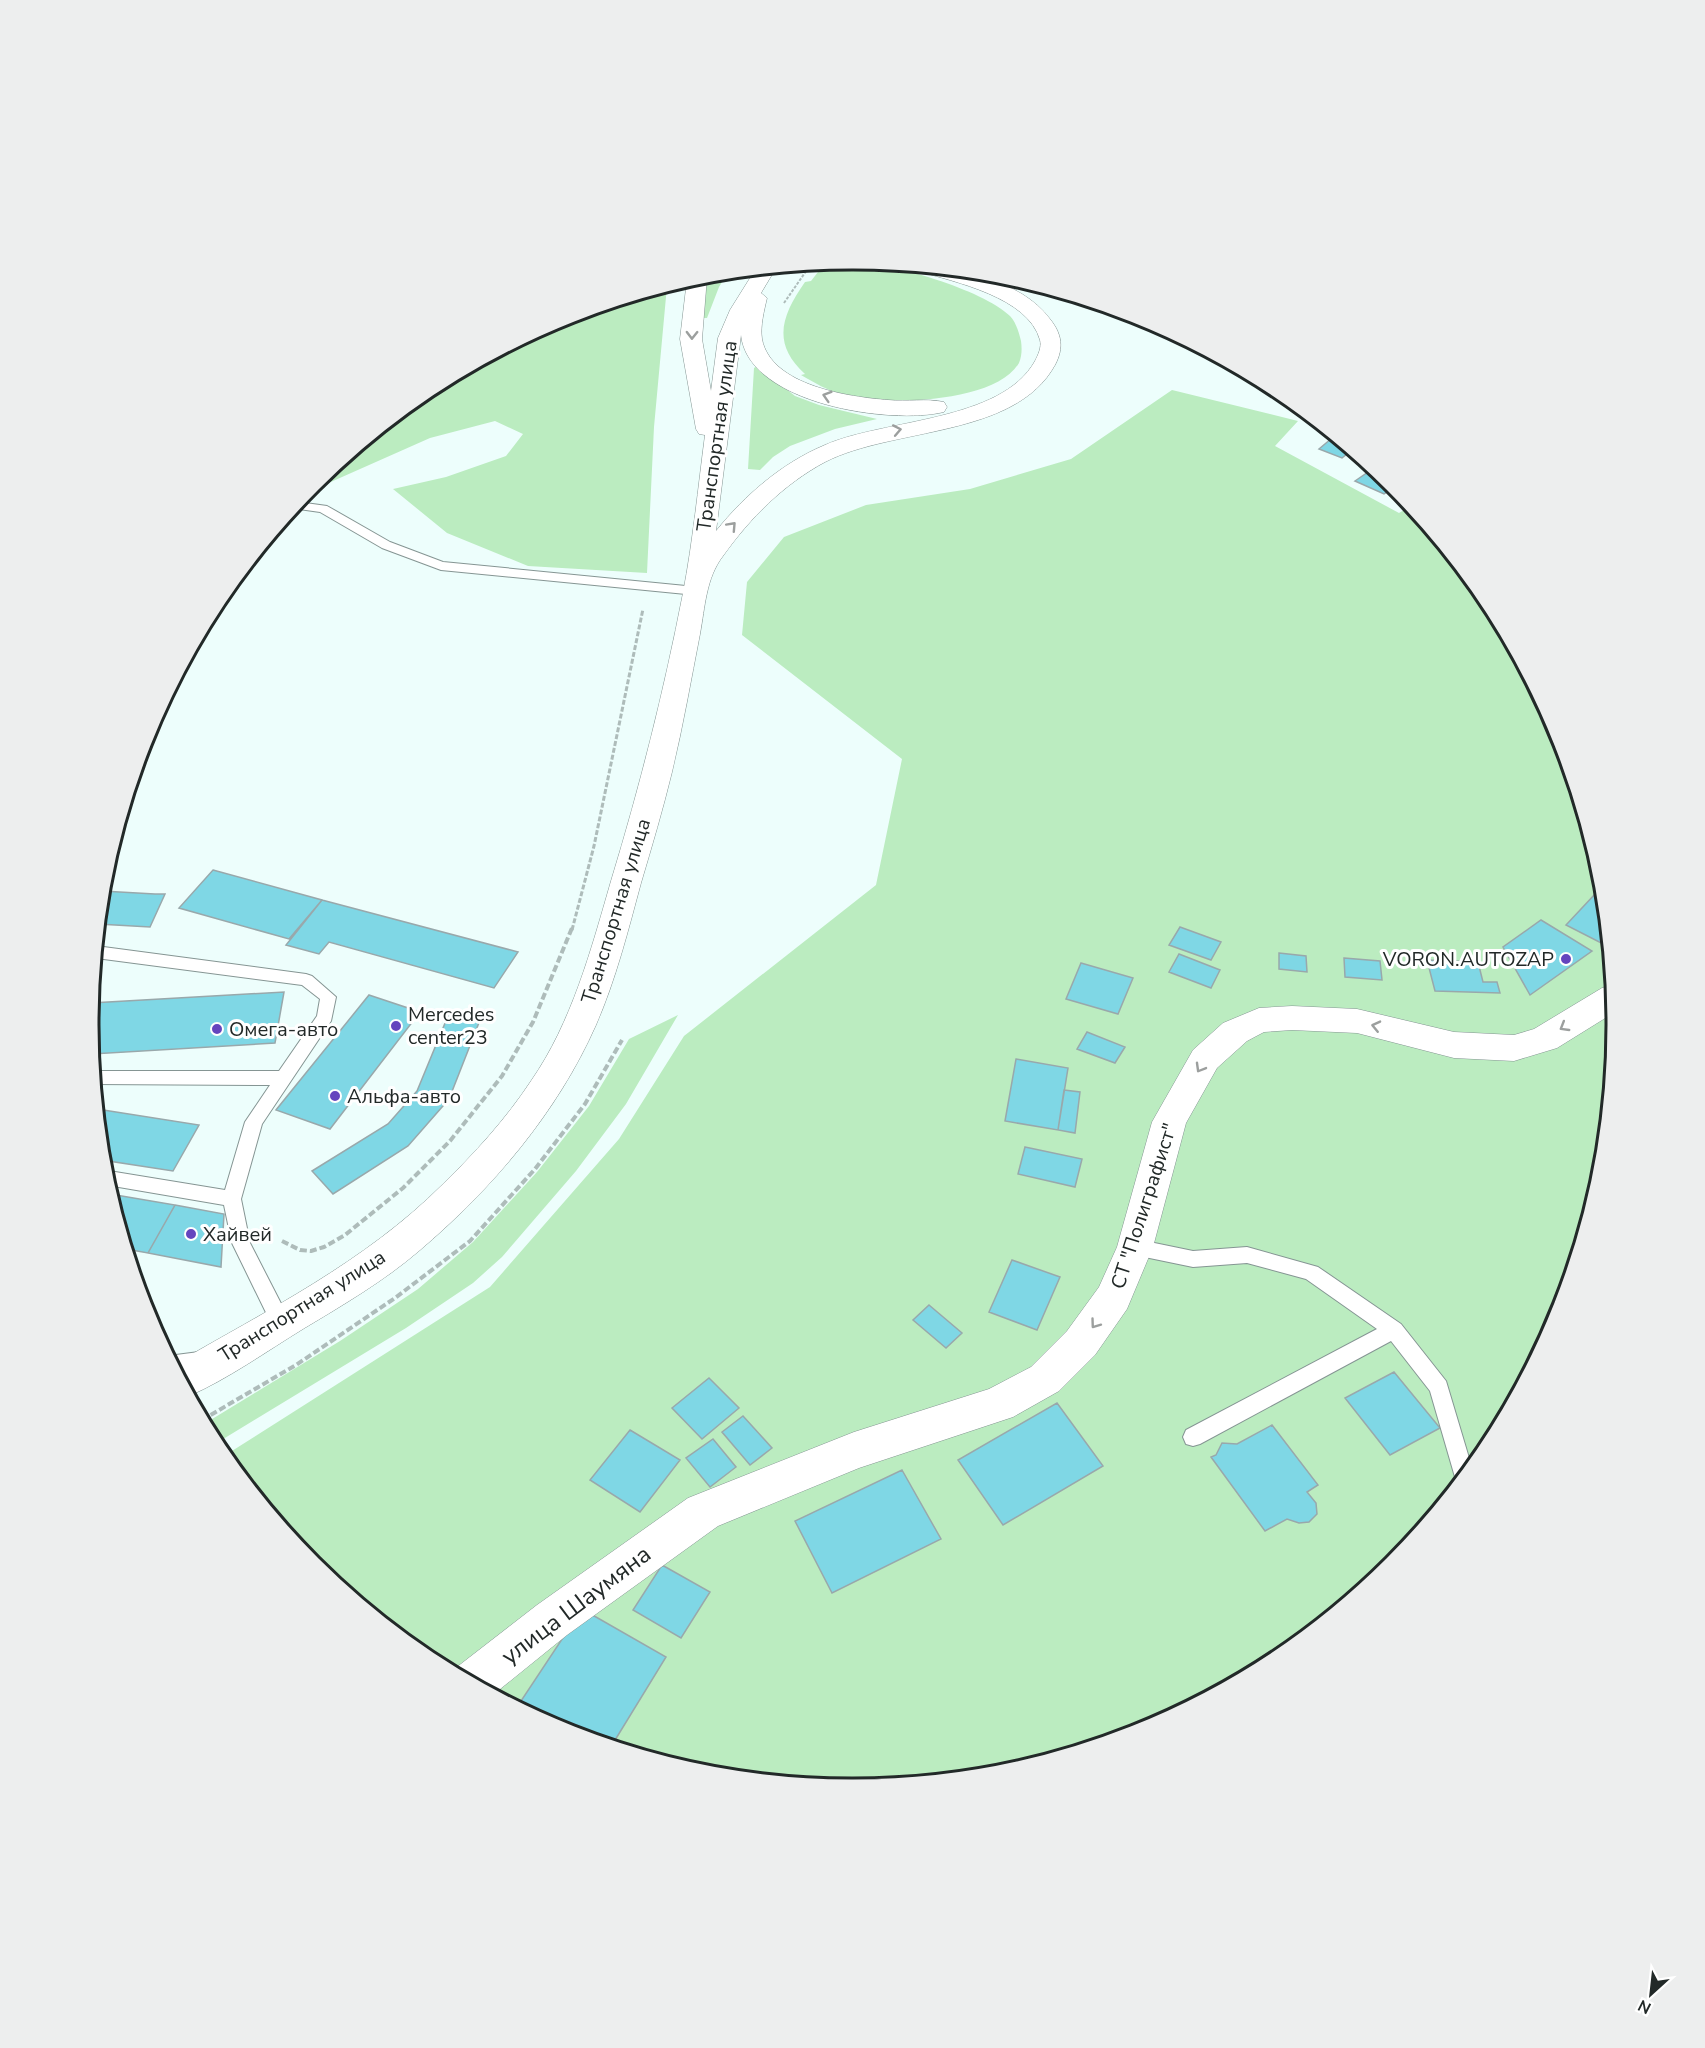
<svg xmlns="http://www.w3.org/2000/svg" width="1705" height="2048" font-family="'Nunito Sans',sans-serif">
<rect width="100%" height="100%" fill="#edfefc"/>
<path fill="#bbecc0" d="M853,260C892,264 982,289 1010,316C1016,322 1019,333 1021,341C1022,348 1022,356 1019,363C995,404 882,406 842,395C827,390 815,383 801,375L805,374C771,343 782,315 805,282L811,281L825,263Z
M728,272L719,287L707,318H703L706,274Z
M667,286L654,427L647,573L528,566L447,533L393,489L446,477L506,456L523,434L495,421L430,438L324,485L311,486L428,389L560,318Z
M757,366L795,396L819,405L877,419L835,429L790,446L773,457L760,470L748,469L754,368Z
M1172,390L1298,421L1275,446L1399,513L1411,506L1488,600L1558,732L1602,875L1616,1024L1602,1173L1558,1317L1488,1449L1392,1564L1277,1659L1145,1730L1001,1773L852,1788L703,1773L560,1730L428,1659L312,1564L224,1456L490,1287L619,1139L684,1036L876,885L902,759L742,635L747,582L784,537L866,505L970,489L1071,459Z
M678,1015L626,1104L576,1171L502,1257L473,1283L406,1328L215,1444L204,1424L340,1341L418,1289L473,1242L537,1172L589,1106L629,1039Z"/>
<path fill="#7fd7e5" stroke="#99a8ab" stroke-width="1.5" d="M1332,438L1342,442L1352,450L1342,458L1319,449Z
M1374,468L1393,484L1395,487L1384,494L1355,481Z
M213,870L322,900L289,939L179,908Z
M102,891L155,894H165L150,927L98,924Z
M1597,892L1604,895L1609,947L1566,925Z
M322,900L518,952L494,988L329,942L319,954L286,945Z
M1541,920L1592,951L1530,995L1503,947Z
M1180,927L1221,942L1211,960L1169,945Z
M1279,953L1306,956L1307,972L1279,969Z
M1179,954L1220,970L1211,988L1169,972Z
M1344,958L1380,961L1382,980L1345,977Z
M1427,960L1478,962L1483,982H1497L1500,993L1435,991Z
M1081,963L1133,978L1118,1014L1066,999Z
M284,992L275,1043L92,1054L89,1024L91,1003Z
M369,995L420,1012L330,1129L276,1110Z
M450,1011L482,1015L449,1099L408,1146L333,1194L312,1171L388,1124L417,1091Z
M1087,1032L1125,1047L1115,1063L1077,1049Z
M1016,1059L1068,1068L1058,1130L1005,1121Z
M1064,1090L1080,1092L1075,1133L1058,1130Z
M97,1109L199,1125L173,1171L102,1160Z
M1025,1147L1082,1159L1075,1187L1018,1174Z
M110,1194L175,1205L148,1253L126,1249Z
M175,1205L224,1214L221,1267L148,1253Z
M1012,1260L1060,1277L1037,1330L989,1312Z
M929,1305L962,1333L946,1348L913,1320Z
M1394,1372L1440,1428L1390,1455L1345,1398Z
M709,1378L739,1408L702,1439L672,1408Z
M1057,1403L1103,1466L1003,1525L958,1460Z
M743,1416L772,1448L750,1465L722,1432Z
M1272,1425L1318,1485L1307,1492L1316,1503L1317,1514L1309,1522L1299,1523L1287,1519L1265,1531L1211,1457L1216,1455L1222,1443L1237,1444Z
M630,1430L680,1460L640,1512L590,1480Z
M713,1439L736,1467L710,1487L686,1458Z
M902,1470L941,1539L832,1593L795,1521Z
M662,1565L710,1592L681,1638L633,1610Z
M582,1609L666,1657L612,1745L560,1730L517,1707Z"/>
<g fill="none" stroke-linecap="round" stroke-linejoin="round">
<defs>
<path id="lane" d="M298,502L327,506L390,542L443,562L696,587L702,591L696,595L441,570L382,548L320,512L292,508Z
M96,946L306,974L312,976L336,997L331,1021L262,1124L241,1199L250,1243L291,1323L288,1329L281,1331L274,1329L232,1243L224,1205L107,1185L103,1170L225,1190L245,1122L270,1085L94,1084L93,1071H279L317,1016L320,999L302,985L96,958Z
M1135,1239L1193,1251L1247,1247L1318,1267L1401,1324L1446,1381L1472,1468L1457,1484L1430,1391L1391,1341L1200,1444L1193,1446L1186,1444L1183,1437L1186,1430L1377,1329L1306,1279L1247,1263L1193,1267L1135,1255L1128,1252L1126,1247L1128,1242Z
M199,1352L206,1355L209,1361L206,1367L176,1371L168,1356Z"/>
<path id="street" d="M1613,985L1615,1012L1557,1048L1514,1061L1454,1058L1357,1033L1292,1030L1264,1032L1247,1041L1217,1068L1186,1123L1153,1247L1127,1309L1095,1355L1059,1391L1013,1417L859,1468L718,1526L567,1635L494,1694L455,1673L457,1667L537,1605L688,1498L854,1432L989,1389L1031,1367L1067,1331L1099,1287L1117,1247L1152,1122L1193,1050L1223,1023L1259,1008L1292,1006L1357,1009L1454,1032L1514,1035L1534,1029L1602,988Z"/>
<path id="secondary" d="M916,266C962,271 1020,279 1050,319C1062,334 1064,348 1055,365C1015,438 893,427 825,462C784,484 750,518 723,556C706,578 705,607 700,634C691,680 683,726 672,772C663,809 652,846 641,883C628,931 616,979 596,1025C557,1113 492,1189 419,1251C384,1281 343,1305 303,1329C267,1351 228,1379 189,1396L173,1365C266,1311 365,1262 442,1185C474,1154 506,1119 531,1081C572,1022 591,950 611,881C640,786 664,691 683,593C693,541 698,488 705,435L699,434L696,429L680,339L687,280L704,275L707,277L702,339L711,391L718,338L730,310L755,270L776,268L761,293L767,298C764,311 760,326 762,339C771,386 850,397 888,400C907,402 926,398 944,402L947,407L944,412C891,425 748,404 741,335L716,531C745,495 782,463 825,445C884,419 1001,422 1035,361C1038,355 1042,347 1040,340C1028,297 955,282 918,271Z"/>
</defs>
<use href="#lane" stroke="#859593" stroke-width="2"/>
<use href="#street" stroke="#859593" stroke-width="1"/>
<use href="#secondary" stroke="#859593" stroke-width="1"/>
<path stroke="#aebcba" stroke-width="2" stroke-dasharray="3 1.5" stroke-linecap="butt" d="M784,303L811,264"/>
<path stroke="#aebcba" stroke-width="3" stroke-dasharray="5 2" stroke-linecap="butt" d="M572,930L594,846L643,609"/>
<path stroke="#aebcba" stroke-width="4" stroke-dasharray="7 3" stroke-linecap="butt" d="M282,1241L300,1250L311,1251L324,1247L345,1235L403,1188L450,1141L502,1076L533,1022L572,928
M202,1420L296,1365L395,1298L470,1241L535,1169L585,1104L622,1040"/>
<use href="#lane" fill="#fff" fill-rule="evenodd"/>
<use href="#street" fill="#fff" fill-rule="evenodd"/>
<use href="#secondary" fill="#fff" fill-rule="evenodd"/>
</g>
<defs><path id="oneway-chevron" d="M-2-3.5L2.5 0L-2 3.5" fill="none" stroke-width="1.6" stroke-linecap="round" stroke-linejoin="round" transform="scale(1.5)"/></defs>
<g stroke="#9c9f9e">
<use href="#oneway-chevron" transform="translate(692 335) rotate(91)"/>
<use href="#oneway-chevron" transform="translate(827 396) rotate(-163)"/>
<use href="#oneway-chevron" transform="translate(897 430) rotate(-11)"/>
<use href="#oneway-chevron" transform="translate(732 526) rotate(-47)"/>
<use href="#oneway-chevron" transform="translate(1376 1026) rotate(-167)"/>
<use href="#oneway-chevron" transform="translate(1564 1027) rotate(149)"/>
<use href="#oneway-chevron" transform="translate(1200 1068) rotate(120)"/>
<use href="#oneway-chevron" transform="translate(1095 1324) rotate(126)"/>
</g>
<g fill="#6445be" stroke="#fff" stroke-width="2">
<circle cx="1566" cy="959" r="6"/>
<circle cx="396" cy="1026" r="6"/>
<circle cx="217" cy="1029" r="6"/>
<circle cx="335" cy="1096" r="6"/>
<circle cx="191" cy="1234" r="6"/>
</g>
<g text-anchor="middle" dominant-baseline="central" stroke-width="6" stroke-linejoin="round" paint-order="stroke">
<g font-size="20" fill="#222928" stroke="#fff">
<text transform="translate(717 436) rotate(-82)">Транспортная улица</text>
<text transform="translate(616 911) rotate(-73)">Транспортная улица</text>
<text transform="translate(1144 1206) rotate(-72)">СТ "Полиграфист"</text>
<text transform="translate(302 1306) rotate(-32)">Транспортная улица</text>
</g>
<g font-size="20" fill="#222928" stroke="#fff" text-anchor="start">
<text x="1554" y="959" text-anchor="end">VORON.AUTOZAP</text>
<text x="408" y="1014">Mercedes<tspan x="408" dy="23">center23</tspan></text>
<text x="229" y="1029">Омега-авто</text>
<text x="347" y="1096">Альфа-авто</text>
<text x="203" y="1234">Хайвей</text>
</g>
<g font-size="24" fill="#222928" stroke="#fff">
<text transform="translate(576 1605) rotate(-37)">улица Шаумяна</text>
</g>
</g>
<path d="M0 0H1705V2048H0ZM852 270H853A753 753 0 0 1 1606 1023V1025A753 753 0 0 1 853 1778H852A753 753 0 0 1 99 1025V1023A753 753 0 0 1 852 270Z" fill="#edeeee" fill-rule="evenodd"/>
<path fill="none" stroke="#222928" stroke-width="3" d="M852 270H853A753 753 0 0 1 1606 1023V1025A753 753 0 0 1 853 1778H852A753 753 0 0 1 99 1025V1023A753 753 0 0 1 852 270Z"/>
<g transform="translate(1651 1994) rotate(207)" stroke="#ffffff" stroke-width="4.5" paint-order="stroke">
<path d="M0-4.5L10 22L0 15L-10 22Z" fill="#222928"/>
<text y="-9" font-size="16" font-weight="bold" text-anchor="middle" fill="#222928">N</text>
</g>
</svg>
